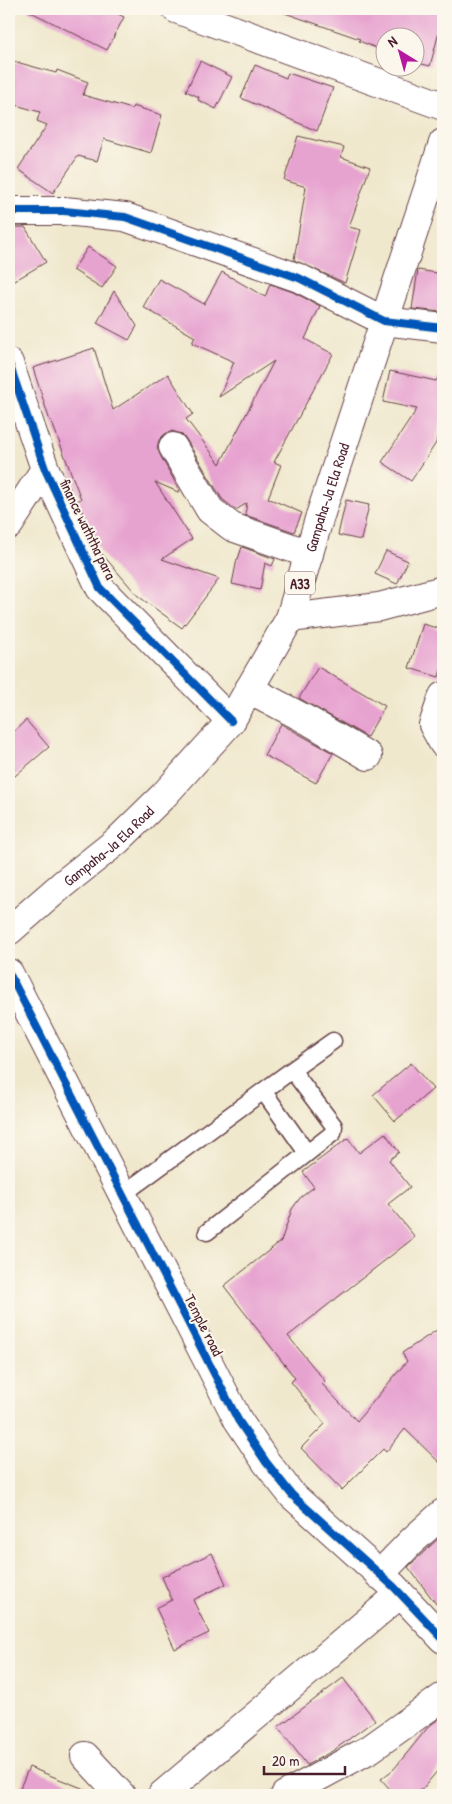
<svg xmlns="http://www.w3.org/2000/svg" width="452" height="1804" font-family="'Patrick Hand',sans-serif">
<rect width="100%" height="100%" fill="#fbf7ec"/>
<filter id="ink" filterUnits="userSpaceOnUse"><feTurbulence type="fractalNoise" baseFrequency=".02" numOctaves="2"/><feDisplacementMap in="SourceGraphic" scale="10" xChannelSelector="R" yChannelSelector="G"/><feConvolveMatrix kernelMatrix="1 2 1 2 8 2 1 2 1" color-interpolation-filters="sRGB"/></filter>
<filter id="wash" filterUnits="userSpaceOnUse"><feTurbulence type="fractalNoise" baseFrequency=".0096" numOctaves="4" result="noise"/><feDisplacementMap in="SourceGraphic" scale="20" xChannelSelector="R" yChannelSelector="G"/><feGaussianBlur stdDeviation="1.12" result="paint"/><feColorMatrix in="noise" values="0 0 0 0 0 0 0 0 0 0 0 0 0 0 0 0 0 1.4 0 .05"/><feComposite in="paint" operator="in"/></filter>
<g filter="url(#wash)">
<rect width="100%" height="100%" fill="#f0e8cd"/>
<g id="blocks">
<path fill="#e7a3d0" d="M25,9H108L124,17L107,50Z
M282,9H443V17L430,66L414,62V38H384V51L359,41L360,39L282,12Z
M9,60L56,73L57,70L88,82L83,95L132,109L133,106L162,115L151,153L104,139L97,161L78,156L53,193L18,169L47,125L37,121L40,112L9,103Z
M200,61L232,77L216,109L198,100L199,97L186,91Z
M255,65L286,78L288,73L333,88L317,131L241,98Z
M298,136L344,147L341,157L370,167L349,227L361,230L345,283L294,260L306,187L284,180Z
M9,227H25L46,262L9,284Z
M88,247L117,266L102,288L73,270Z
M418,270L443,274V312L412,309Z
M222,272L265,297L270,284L293,292L320,306L305,339L333,354L274,462L281,465L268,498L302,513L294,532L245,515L247,503L236,510L222,499L186,439L181,434L172,431L165,434L159,440L157,448L160,455L180,491L178,492L155,482L192,539L162,559L219,579L182,628L138,596L102,554L78,503L77,501L81,499L51,420L50,421L33,368L94,348L113,410L168,374L193,414L186,419L220,464L274,361L219,397L234,362L192,343L195,337L143,307L159,279L204,304Z
M114,291L137,326L129,340L97,323Z
M443,370V415L442,414L436,443L411,481L382,462L417,409L383,402L390,371L436,381Z
M346,500L369,505L361,540L338,535Z
M242,547L275,559L272,566L265,563L260,590L232,584L237,559H238Z
M386,551L408,561L397,584L375,574Z
M423,624L443,630V663L439,677L409,668Z
M318,667L385,706L367,737L299,698Z
M26,720L49,747L9,781V736Z
M281,724L333,753L316,783L264,755Z
M411,1063L433,1089L395,1121L373,1095Z
M385,1133L399,1152L389,1160L410,1187L388,1204L415,1237L288,1336L325,1381L322,1384L357,1421L407,1361L402,1353L443,1326V1466L405,1429L386,1452L383,1449L342,1490L301,1448L325,1424L291,1382L295,1378L224,1286L281,1241L292,1209L300,1198L314,1187L303,1172L348,1138L359,1153Z
M443,1534V1613L408,1567Z
M212,1553L226,1584L193,1600L209,1633L175,1649L156,1608L172,1600L162,1577Z
M343,1678L375,1720L334,1750L307,1765L278,1727Z
M443,1716V1764L424,1787L413,1795H395L381,1779L394,1769L429,1726Z
M29,1767L97,1794V1795H17Z"/>
</g>
</g>
<g filter="url(#ink)">
<use href="#blocks" fill-opacity="0" stroke="#633d43" stroke-width="1"/>
<g fill="none" stroke-linecap="round" stroke-linejoin="round">
<defs>
<path id="service" d="M292,1070L333,1041
M264,1092L307,1153
M123,1194L292,1070L334,1126L333,1133L207,1232"/>
<path id="minor" d="M176,9L443,106
M9,211H64L125,217L299,278L384,321L443,328
M9,363L45,469L100,588L231,721
M173,447L210,510L232,527L309,554
M9,525L45,469
M290,618L379,607L443,590
M249,689L309,721L368,756
M443,696L433,725L443,743
M379,1575L412,1541L443,1513
M85,1756L121,1795
M162,1795L400,1594
M285,1795L370,1749L443,1697"/>
<path id="tertiary" d="M9,973L238,1420L266,1462L292,1495L394,1587L443,1639"/>
<g id="trunk">
<path id="s1" d="M9,931L63,884L117,841L164,795L231,721L290,618L319,519L443,143"/>
</g>
</defs>
<use href="#service" stroke="#633d43" stroke-width="19"/>
<use href="#minor" stroke="#633d43" stroke-width="30"/>
<use href="#tertiary" stroke="#633d43" stroke-width="30"/>
<use href="#trunk" stroke="#633d43" stroke-width="30"/>
<use href="#service" stroke="#fff" stroke-width="16"/>
<use href="#minor" stroke="#fff" stroke-width="28"/>
<use href="#tertiary" stroke="#fff" stroke-width="28"/>
<use href="#trunk" stroke="#fff" stroke-width="28"/>
<defs>
<path id="cycleway" d="M9,211H64L125,217L299,278L384,321L443,328
M9,363L45,469L100,588L231,721
M9,973L238,1420L266,1462L292,1495L394,1587L443,1639"/>
</defs>
<use href="#cycleway" stroke="#fbf7ec" stroke-width="11"/>
<use href="#cycleway" stroke="#0057b8" stroke-width="8"/>
</g>
</g>
<g text-anchor="middle" dominant-baseline="central" stroke-width="4" stroke-linejoin="round" paint-order="stroke">
<rect fill="#fbf7ec" stroke="#7f6065" stroke-width="1" x="285" y="571.5" width="30" height="23" rx="4"/>
<g font-size="14" font-weight="bold" fill="#4a1f2b">
<text x="300" y="583">A33</text>
</g>
<g font-size="15" fill="#4a1f2b" stroke="#fbf7ec">
<text stroke="none"><textPath href="#s1" startOffset="551">Gampaha-Ja Ela Road</textPath></text>
<text transform="translate(88 529) rotate(64)">finance waththa para</text>
<text stroke="none"><textPath href="#s1" startOffset="131">Gampaha-Ja Ela Road</textPath></text>
<text transform="translate(204 1325) rotate(63)">Temple road</text>
</g>
</g>
<rect width="452" height="1804" fill="none" stroke="#fbf7ec" stroke-width="30"/>
<g transform="translate(400 52) rotate(323)"><circle r="24" fill="#fbf7ec" stroke="#b4a19f"/>
<path d="M0-4L9 19L0 12L-9 19Z" fill="#b5179e"/>
<text y="-8" font-size="14" font-weight="bold" text-anchor="middle" fill="#4a1f2b">N</text>
</g>
<path d="M264 1766v8h81v-8" fill="none" stroke="#4a1f2b" stroke-width="2.5"/>
<text x="272" y="1766" font-size="15" fill="#4a1f2b" stroke="#fbf7ec" stroke-width="4" paint-order="stroke">20 m</text>
</svg>
